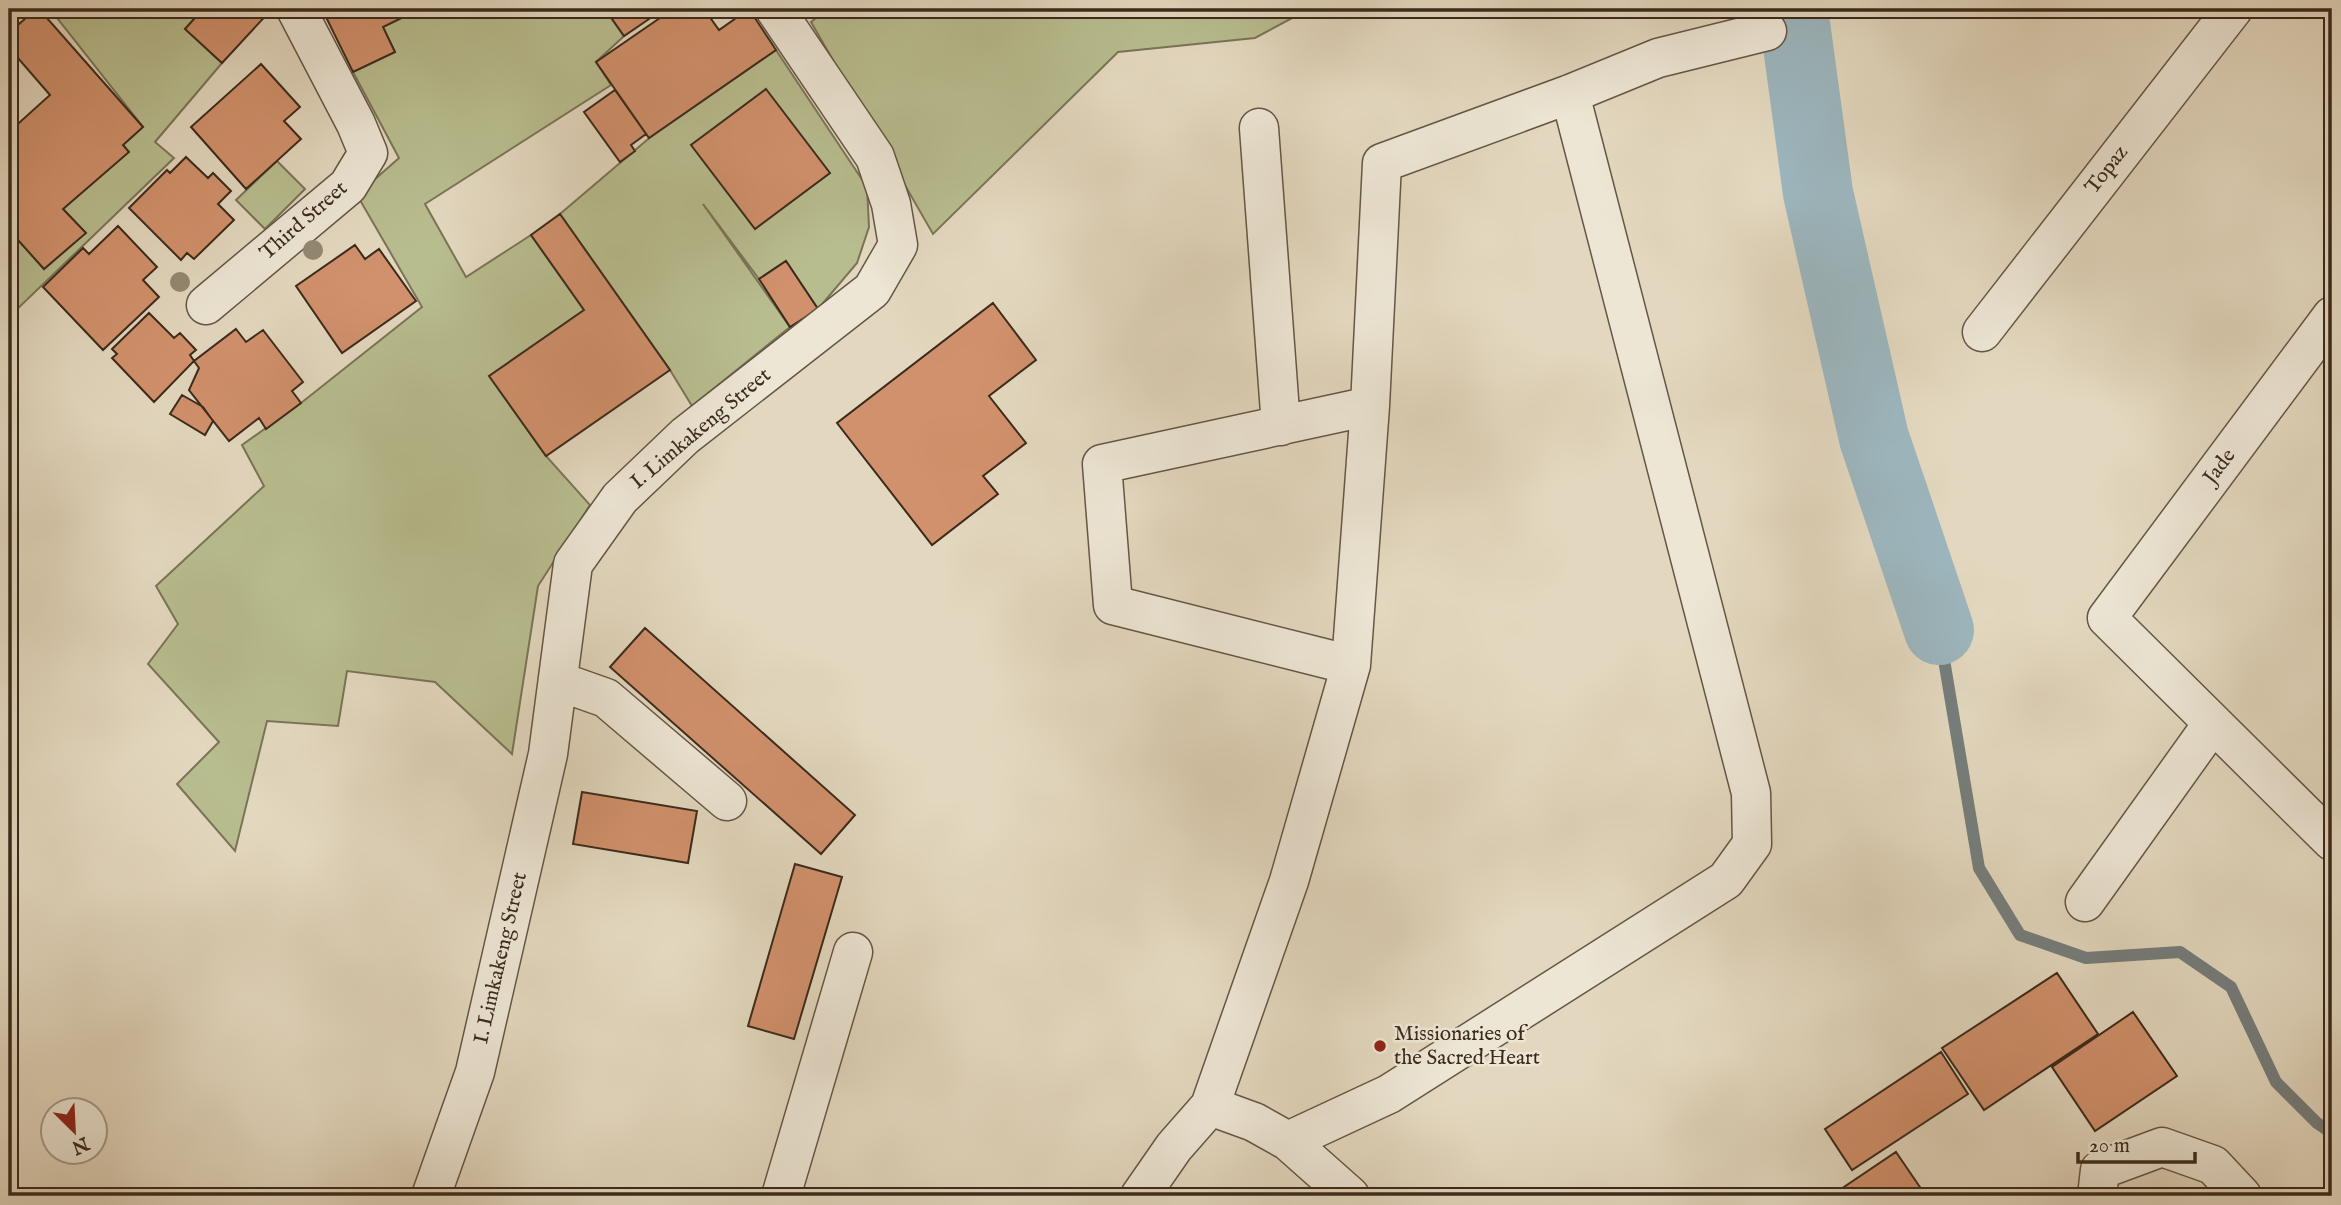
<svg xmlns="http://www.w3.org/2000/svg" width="2341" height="1205" font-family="'IM FELL English',serif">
<rect width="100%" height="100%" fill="#e3d8bf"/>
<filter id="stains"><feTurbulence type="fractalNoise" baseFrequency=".00286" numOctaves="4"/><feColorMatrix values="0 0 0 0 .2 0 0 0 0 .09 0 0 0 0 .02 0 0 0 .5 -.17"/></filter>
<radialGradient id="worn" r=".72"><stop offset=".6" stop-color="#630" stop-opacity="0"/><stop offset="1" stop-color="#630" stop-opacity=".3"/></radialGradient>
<path fill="#b8bd8f" stroke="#7a7456" stroke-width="2" d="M50,9H203L185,29L222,63L155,142L174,158L9,317V230L44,269L85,233L63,209L128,152L123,145L143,127Z
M415,9H605L624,36L596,62L611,85L425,204L466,277L531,235L584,310L490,376L546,456L590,505L538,586L512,754L435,682L347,671L338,726L267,721L235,851L177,784L219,742L148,664L178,624L156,586L264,486L242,445L301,403L422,307L357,195L399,158L353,72L395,52L383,27Z
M827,9H1309L1255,38L1118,52L933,234L811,22Z
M776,50L867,187L869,227L857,263L818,309L786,261L759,279L703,204L790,327L692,406L670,370L560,214L654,134Z
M277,161L305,189L265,229L236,200Z"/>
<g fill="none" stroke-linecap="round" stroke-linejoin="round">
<path stroke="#757e7d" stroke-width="12" d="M1939,630L1979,868L2020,935L2086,958L2180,952L2231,987L2276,1082L2317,1123L2332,1133"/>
<path stroke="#9cb6be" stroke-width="70" d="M1793,9L1818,193L1874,438L1939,630"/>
</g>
<path fill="#d1916c" stroke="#3b2a1c" stroke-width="2" d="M36,9H39L143,127L123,145L129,152L63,209L86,233L44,269L9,230V132L50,95L11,50L9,52V17L11,15L19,24Z
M203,9H269L271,10L222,63L185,29Z
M327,9H415L416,11L383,27L395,52L353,72L323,11Z
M605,9H651L645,13L649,19L624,36Z
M673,9H704L719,30L749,9L776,50L649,138L596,62Z
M261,64L300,107L284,121L301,139L246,189L191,127Z
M766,89L830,173L755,229L691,145Z
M615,90L646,134L631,145L635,151L620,162L584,112Z
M186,157L208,178L213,173L231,191L218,204L234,220L194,259L187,253L181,260L129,208L167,170L170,173Z
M560,214L670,370L546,456L489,376L584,310L531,235Z
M118,226L157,267L143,280L159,297L103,350L43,287L83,248L89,254Z
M355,245L365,259L379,249L416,301L342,353L296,286Z
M786,261L818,309L790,327L759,279Z
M993,303L1036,360L989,396L1026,443L983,476L998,494L932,545L837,423Z
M149,313L174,338L180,333L196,350L190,355L194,361L154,402L112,358L117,354L112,349Z
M236,329L246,342L263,330L303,382L292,391L301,403L266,429L259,418L229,441L189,390L199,368L194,361Z
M182,395L203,407L213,421L205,435L170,414Z
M645,628L855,815L821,854L610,667Z
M582,792L697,811L688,863L573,844Z
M795,864L842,877L794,1039L748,1026Z
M2057,973L2098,1034L1984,1110L1942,1048Z
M2133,1012L2177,1076L2095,1131L2052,1067Z
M1941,1052L1968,1094L1852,1170L1825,1129Z
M1896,1152L1926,1196H1846L1841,1189Z"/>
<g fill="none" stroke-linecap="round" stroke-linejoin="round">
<defs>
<path id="minor" d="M1259,128L1281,426
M206,305L348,186L368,153L356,124L296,9
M1982,332L2233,9
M1351,665L1113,605L1102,464L1370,406
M558,681L606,698L727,801
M2332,841L2107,618L2332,316
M2085,902L2213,723
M1210,1106L1254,1122L1288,1141L1350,1196
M1288,1141L1389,1094L1726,880L1752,844L1751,793L1570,94
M431,1196L475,1072L548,754L573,564L620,498L685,436L872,290L898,245L891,204L875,157L775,9
M781,1196L853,952
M1140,1196L1174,1147L1210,1106L1289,881L1351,665L1370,406L1382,163L1570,94L1658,58L1767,31
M2097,1196L2100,1170L2162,1147L2213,1165L2242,1196"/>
</defs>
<use href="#minor" stroke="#655645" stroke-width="41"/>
<use href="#minor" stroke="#ede6d5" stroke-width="38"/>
</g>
<g fill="#948872">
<circle cx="313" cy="250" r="10"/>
<circle cx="180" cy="282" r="10"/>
</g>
<circle fill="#8f2418" stroke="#ede6d5" stroke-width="2.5" cx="1380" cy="1046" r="7"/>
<g text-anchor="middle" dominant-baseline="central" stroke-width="5" stroke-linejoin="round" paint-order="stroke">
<g font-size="21" fill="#3b2a1c" stroke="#ede6d5">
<text transform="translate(2107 170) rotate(-52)">Topaz</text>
<text transform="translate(304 221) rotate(-41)">Third Street</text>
<text transform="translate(701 429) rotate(-40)">I. Limkakeng Street</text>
<text transform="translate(2220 467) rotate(-53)">Jade</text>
<text transform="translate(501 958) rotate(-77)">I. Limkakeng Street</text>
</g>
<g font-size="21" fill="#3b2a1c" stroke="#ede6d5" text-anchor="start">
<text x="1394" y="1034">Missionaries of<tspan x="1394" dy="24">the Sacred Heart</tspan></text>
</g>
</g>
<rect width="2341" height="1205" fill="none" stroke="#e3d8bf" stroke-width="35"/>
<rect x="10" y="10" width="2320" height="1184" fill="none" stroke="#3b2a1c" stroke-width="3.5"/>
<rect x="18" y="18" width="2306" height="1170" fill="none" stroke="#3b2a1c" stroke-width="2"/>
<g transform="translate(74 1131) rotate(156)"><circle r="33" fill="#ede6d5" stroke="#a69b8b" stroke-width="2"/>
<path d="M0-5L12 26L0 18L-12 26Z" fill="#8f2418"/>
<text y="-10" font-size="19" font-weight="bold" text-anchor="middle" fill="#3b2a1c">N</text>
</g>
<path d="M2078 1152v10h117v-10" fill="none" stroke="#3b2a1c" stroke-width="3.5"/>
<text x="2089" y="1152" font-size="21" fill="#3b2a1c" stroke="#ede6d5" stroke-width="5" paint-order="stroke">20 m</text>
<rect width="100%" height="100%" filter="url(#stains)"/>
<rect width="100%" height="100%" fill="url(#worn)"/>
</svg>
